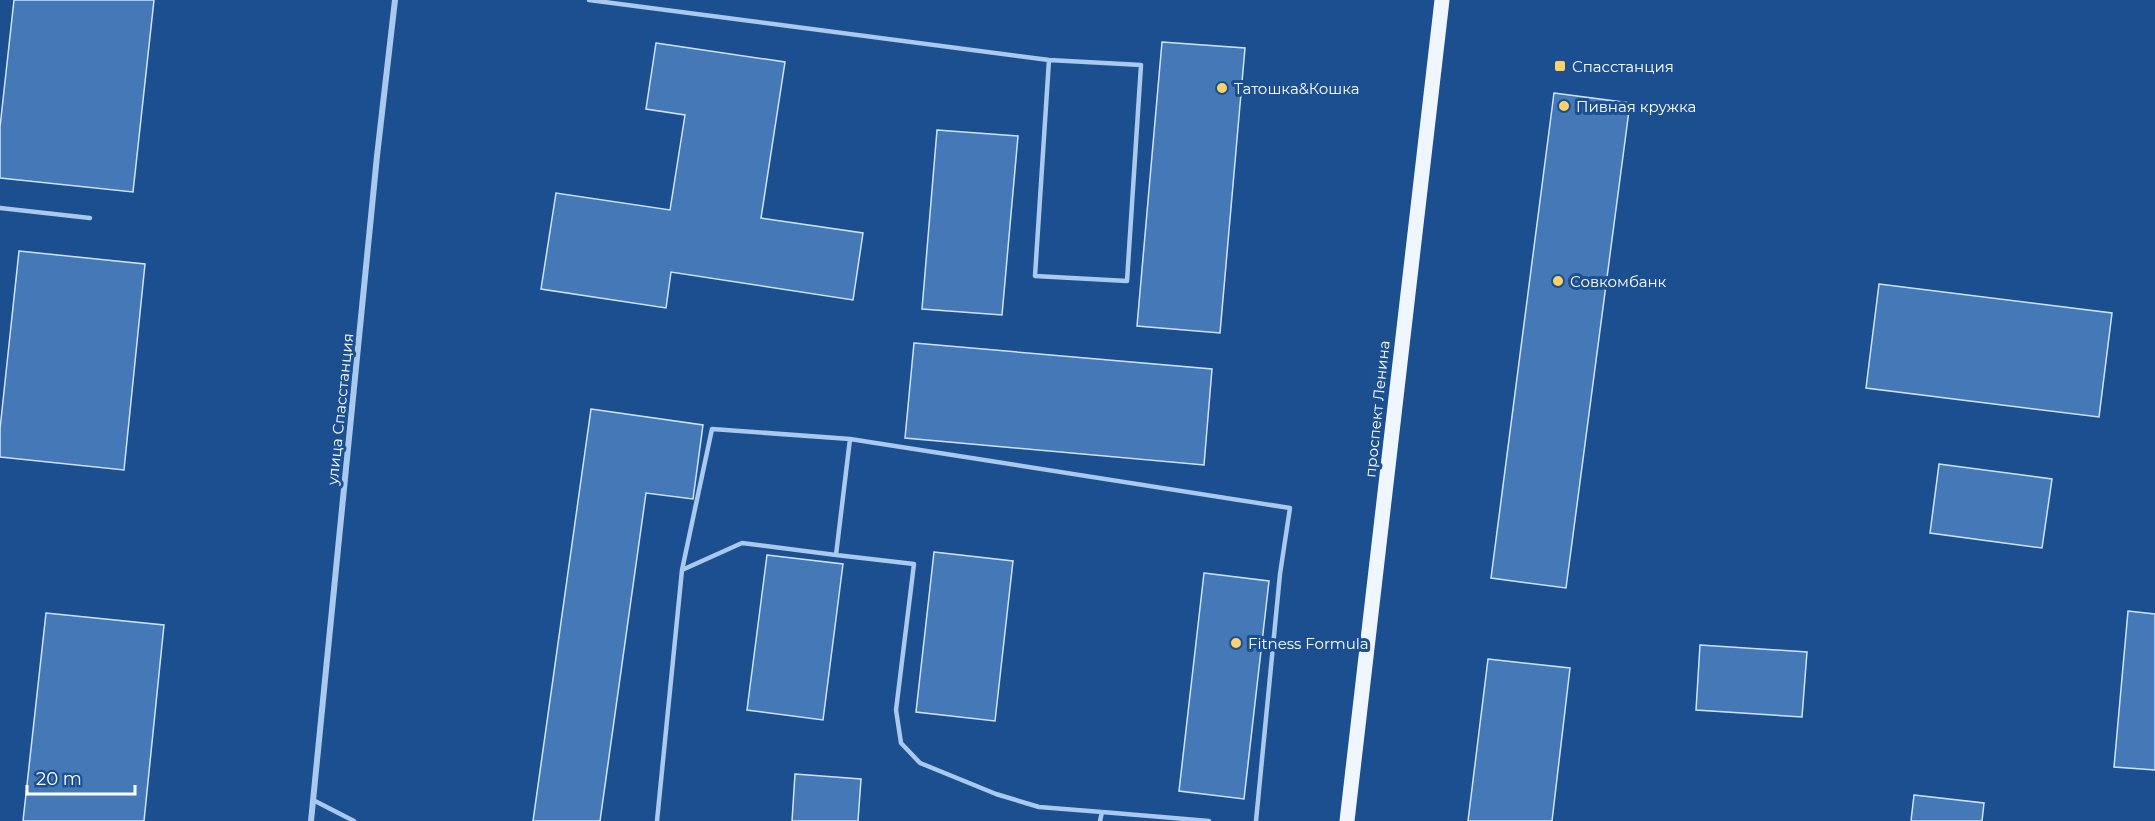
<svg xmlns="http://www.w3.org/2000/svg" width="2155" height="821" font-family="Montserrat,sans-serif">
<rect width="100%" height="100%" fill="#1b4f8f"/>
<path fill="#4478b7" stroke="#cfe3fa" stroke-width="1.5" d="M14,0H154L133,192L0,178V127Z
M1162,42L1245,48L1220,333L1137,326Z
M656,43L785,62L761,218L863,233L853,300L671,272L666,308L541,289L556,193L670,210L685,115L646,109Z
M1554,93L1630,103L1566,588L1491,578Z
M937,130L1018,136L1002,315L922,309Z
M19,251L145,264L124,470L0,457V429Z
M1879,284L2112,313L2099,417L1866,388Z
M914,343L1212,369L1204,465L905,438Z
M591,409L703,425L693,499L646,493L600,821H533Z
M1939,464L2052,479L2042,548L1930,533Z
M934,552L1013,561L995,721L916,712Z
M767,555L843,564L823,720L747,710Z
M1204,573L1269,581L1244,799L1179,791Z
M2128,611L2155,614V770L2114,767Z
M46,613L164,625L144,821H23Z
M1700,645L1807,652L1802,717L1696,710Z
M1488,659L1570,668L1552,821H1468Z
M795,774L861,779L858,821H792Z
M1914,795L1984,803L1982,821H1911Z"/>
<g fill="none" stroke-linecap="round" stroke-linejoin="round">
<path stroke="#a9c9ee" stroke-width="4.5" d="M589,0L1049,60L1141,65L1127,281L1035,276L1049,60
M0,208L90,218
M850,439L1290,508L1280,574L1256,821
M836,555L914,564L896,710L901,743L920,763L996,794L1039,807L1102,812L1100,821
M313,800L354,821
M1102,812L1209,821
M657,821L682,570L712,429L850,439L836,555L742,543L682,570"/>
<path stroke="#a9c9ee" stroke-width="6" d="M311,821L377,156L395,0"/>
<path stroke="#f0f6ff" stroke-width="15" d="M1347,821L1442,0"/>
</g>
<g fill="#ffd166" stroke="#1b4f8f" stroke-width="2">
<rect x="1554" y="60" width="12" height="12" rx="3"/>
<circle cx="1222" cy="88" r="6"/>
<circle cx="1564" cy="106" r="6"/>
<circle cx="1558" cy="281" r="6"/>
<circle cx="1236" cy="643" r="6"/>
</g>
<g text-anchor="middle" dominant-baseline="central" stroke-width="6" stroke-linejoin="round" paint-order="stroke">
<g font-size="15" fill="#fff" stroke="#1b4f8f" text-anchor="start">
<text x="1572" y="66">Спасстанция</text>
<text x="1234" y="88">Татошка&amp;Кошка</text>
<text x="1576" y="106">Пивная кружка</text>
<text x="1570" y="281">Совкомбанк</text>
<text x="1248" y="643">Fitness Formula</text>
</g>
<g font-size="15" fill="#fff" stroke="#1b4f8f">
<text transform="translate(340 409) rotate(-84)">улица Спасстанция</text>
<text transform="translate(1377 409) rotate(-84)">проспект Ленина</text>
</g>
</g>
<path d="M27 785v9h108v-9" fill="none" stroke="#ffffff" stroke-width="3"/>
<text x="36" y="785" font-size="18" fill="#ffffff" stroke="#1b4f8f" stroke-width="4.5" paint-order="stroke">20 m</text>
</svg>
